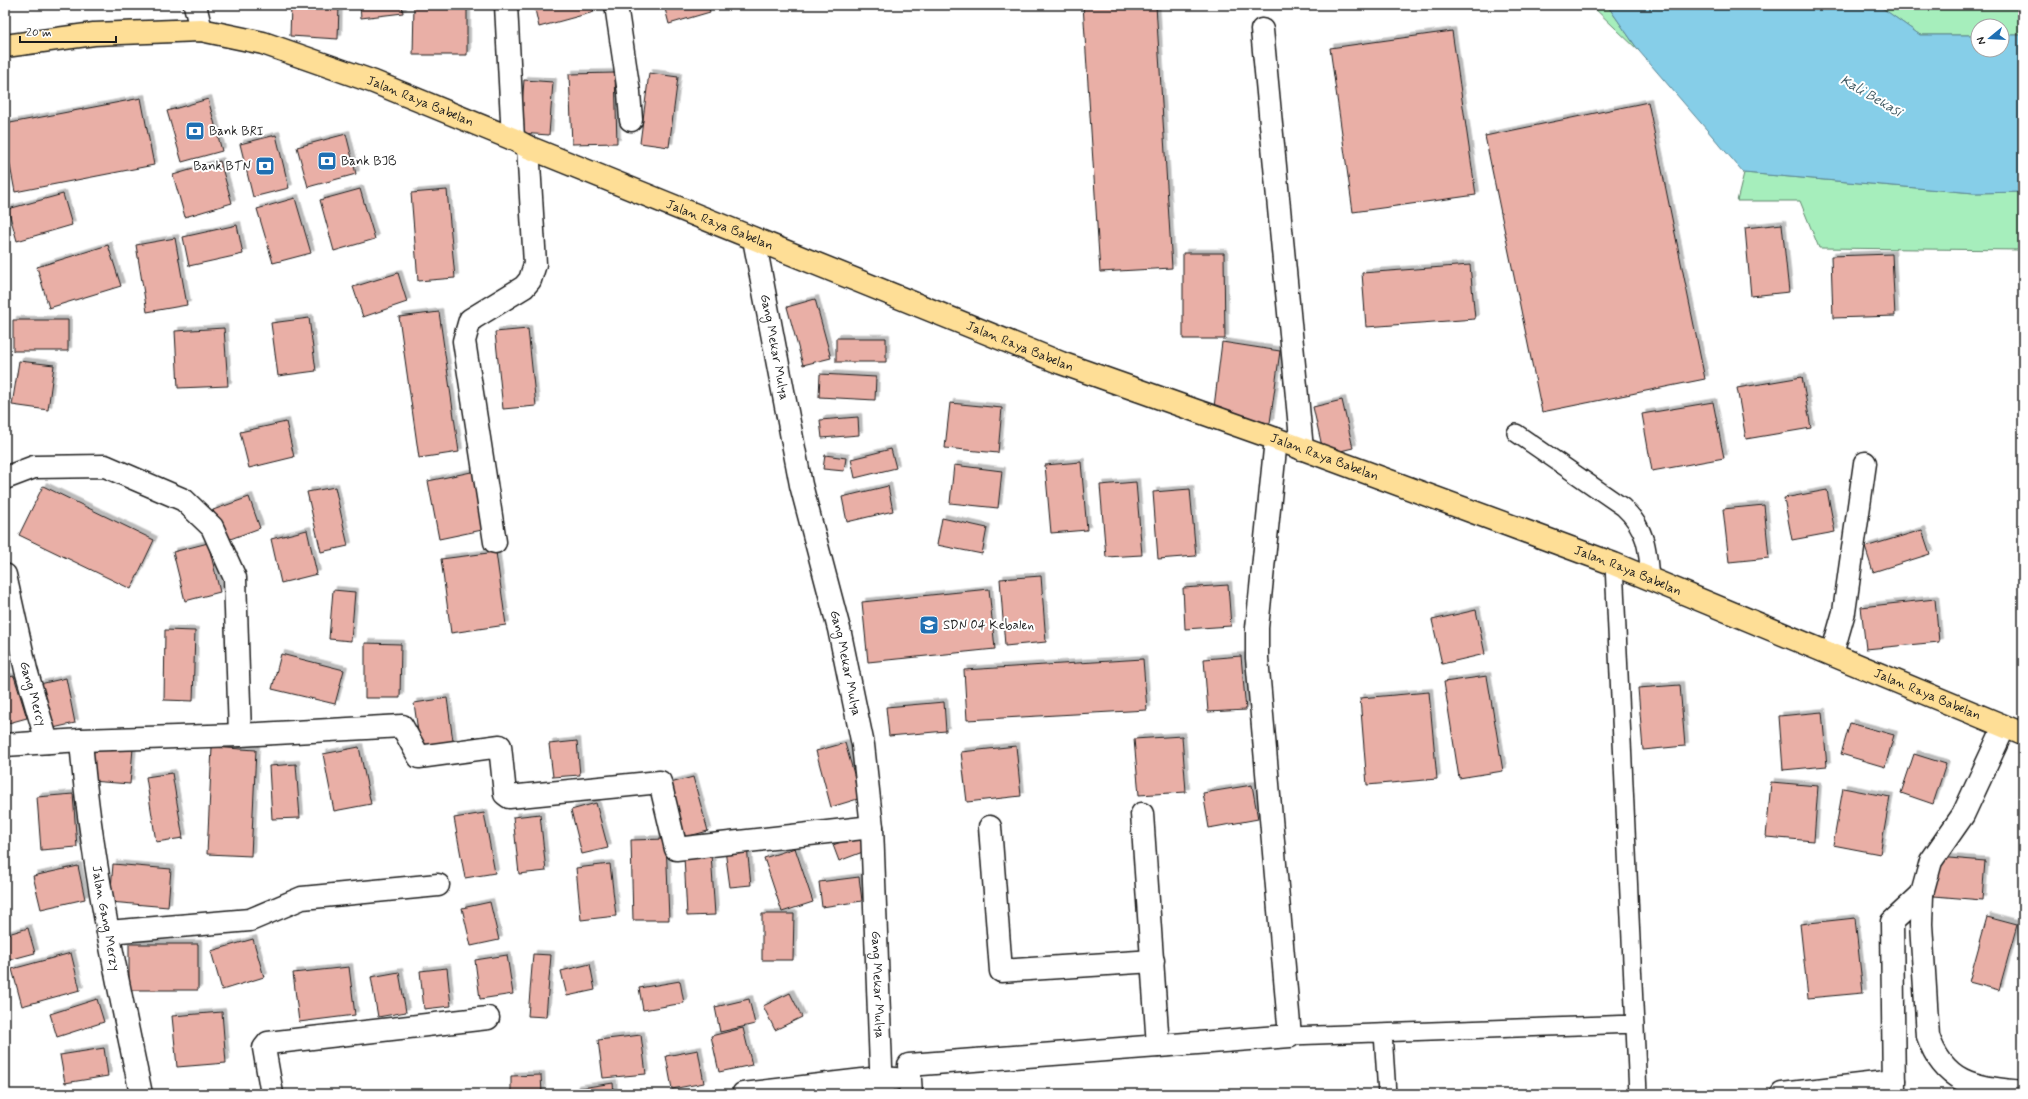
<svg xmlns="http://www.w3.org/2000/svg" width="2028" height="1099" font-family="Mynerve,sans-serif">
<defs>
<filter id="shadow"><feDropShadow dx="3.5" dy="-3.5" stdDeviation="0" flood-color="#0004"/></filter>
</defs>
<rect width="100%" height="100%" fill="#fff"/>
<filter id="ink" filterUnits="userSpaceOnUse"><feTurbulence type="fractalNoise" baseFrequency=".025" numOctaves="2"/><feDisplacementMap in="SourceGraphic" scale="8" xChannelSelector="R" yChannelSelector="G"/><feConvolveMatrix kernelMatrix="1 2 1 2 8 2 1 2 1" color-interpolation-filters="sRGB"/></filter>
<g filter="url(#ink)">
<path fill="#a6eebc" stroke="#61856c" d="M1591,5H1607L1639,51Z
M1878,5H2023V35H2002V26H1978V35H1920Z
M1744,173L1974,193L2023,192V250L1819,248L1800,201H1737Z"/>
<path fill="#86cee8" stroke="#5c8796" d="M1607,5H1878L1920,35H1978V50H2002V35H2023V192L1974,193L1744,173L1639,51Z"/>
<path fill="#e9afa6" stroke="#1c1c1c" filter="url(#shadow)" d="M53,5H82V7H53Z
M291,5H339L338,39L290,36Z
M360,5H402L403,13L361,18Z
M414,5H467V55H413Z
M534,5H592L594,12L539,27Z
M664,5H708L710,12L669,24Z
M1083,5H1156L1172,268L1100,272Z
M1452,31L1476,195L1353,212L1330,48Z
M615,73L617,143L572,144L569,74Z
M649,73L678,77L669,147L640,143Z
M524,80L553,82L549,135L520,133Z
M141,98L154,165L15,192L5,139V124Z
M208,99L222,151L182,162L167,111Z
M1648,102L1705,379L1542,412L1485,136Z
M346,134L356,174L308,187L297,147Z
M276,135L289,188L253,197L240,144Z
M220,161L232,203L185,217L173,175Z
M360,189L375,239L334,251L320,200Z
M447,190L455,278L418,281L411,193Z
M63,194L72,225L17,241L8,209Z
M295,198L311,253L273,263L257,209Z
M1782,224L1789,292L1751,296L1745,228Z
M237,225L243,254L189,266L183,237Z
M175,238L187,305L147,312L136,245Z
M108,245L121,286L49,308L37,267Z
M1183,253H1224L1225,339H1183Z
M1892,254L1895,316L1833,318L1831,256Z
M1470,265L1475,319L1366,327L1362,273Z
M398,273L407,302L363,317L353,287Z
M815,299L831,358L803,365L787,307Z
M439,312L459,452L419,458L399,317Z
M309,318L316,371L278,376L271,323Z
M13,320H68V351H13Z
M224,328L228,386L178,388L175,331Z
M528,329L536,406L503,409L495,332Z
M836,338H886V362H836Z
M1222,342L1280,351L1270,423L1213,415Z
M19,361L54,365L48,410L12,405Z
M820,374L876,377L875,400L819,397Z
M1802,377L1811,428L1746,439L1737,388Z
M1342,400L1353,448L1324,455L1313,407Z
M1713,402L1724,458L1652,471L1642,414Z
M950,403L1002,408L998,453L945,448Z
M858,417L859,435L822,438L820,420Z
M286,422L294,457L249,468L240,432Z
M891,449L896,468L855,478L851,459Z
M825,455L846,458L844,471L823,469Z
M1081,462L1087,530L1051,533L1045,465Z
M954,465L1002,471L998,508L950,503Z
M476,471L487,529L439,539L428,481Z
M1136,482L1142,555L1106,557L1100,485Z
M43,486L154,540L131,589L19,535Z
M888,486L893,511L847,522L842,497Z
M335,487L348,546L321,552L307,492Z
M1190,489L1196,556L1158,559L1153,492Z
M1827,490L1835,532L1792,540L1784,498Z
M249,497L260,528L225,541L213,510Z
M1764,505L1769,558L1729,562L1723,509Z
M942,518L987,528L982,554L937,545Z
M307,530L317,574L281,583L271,539Z
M1922,530L1930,554L1873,572L1865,547Z
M208,543L220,592L185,601L173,552Z
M496,552L506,625L451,633L441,559Z
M1041,576L1046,642L1005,646L1000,579Z
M1228,585L1231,626L1185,629L1183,588Z
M989,589L995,649L868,662L862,602Z
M333,590L355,592L351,641L329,639Z
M1935,599L1939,642L1866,649L1861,607Z
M1476,610L1485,654L1442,664L1432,620Z
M165,630L195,631L193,701L164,700Z
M365,643L401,644L400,698H365Z
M281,654L344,670L335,704L272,689Z
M1241,656L1246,710L1208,712L1204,659Z
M1143,659L1147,710L967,720L964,670Z
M14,676L27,718L5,724V678Z
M1487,676L1503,771L1459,778L1444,682Z
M66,678L75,723L49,729L40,684Z
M1680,685L1685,746L1643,750L1638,688Z
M1429,692L1437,779L1367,785L1360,698Z
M447,698L454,748L421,753L414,703Z
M944,702L946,731L889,736L886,707Z
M1822,712L1827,766L1783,770L1779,716Z
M1850,723L1894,735L1885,767L1841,754Z
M1182,736L1186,792L1139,795L1134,739Z
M577,741L580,775L553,777L549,744Z
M845,743L861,798L831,807L816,751Z
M93,744L133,748L130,784L90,781Z
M1016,746L1021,796L967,802L961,752Z
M212,747L256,750L251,856L207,854Z
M359,747L371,804L334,811L323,754Z
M1914,754L1946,764L1933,804L1901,793Z
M296,764L300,818L272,819L269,766Z
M172,773L183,838L156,842L146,777Z
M693,777L708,831L678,839L663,785Z
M1771,782L1818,786L1814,841L1766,837Z
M1252,785L1258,819L1209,828L1203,793Z
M1843,788L1890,797L1880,854L1833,845Z
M73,794L77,847L41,850L37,797Z
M596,803L608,848L582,854L571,810Z
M484,813L495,873L465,878L454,818Z
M540,814L546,871L519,874L513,817Z
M862,834L868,850L839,861L833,845Z
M666,839L669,920H633L631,840Z
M747,847L751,885L730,887L725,850Z
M795,848L813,902L782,912L764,858Z
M711,854L715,915L687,916L684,856Z
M1937,857L1985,861L1982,900L1934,896Z
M113,864L171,869L168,907L110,902Z
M610,864L616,916L581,920L576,868Z
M78,866L85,899L41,909L33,876Z
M859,877L862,901L822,907L819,882Z
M490,902L499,940L471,946L462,908Z
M762,914H794L793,960H762Z
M1987,917L2017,925L1999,990L1969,982Z
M1855,918L1863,993L1808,998L1800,924Z
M28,928L35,953L9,960L5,946V935Z
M253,939L264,977L222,990L211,951Z
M129,944H198V990H129Z
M71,953L80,990L22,1006L12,969Z
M533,954L551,955L546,1017L528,1016Z
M507,955L513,994L480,999L475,960Z
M590,964L595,990L567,996L561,971Z
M349,967L355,1015L299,1022L293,973Z
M447,968L451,1006L424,1009L420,971Z
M399,972L406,1012L378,1017L371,977Z
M680,981L684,1003L643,1010L639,988Z
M790,993L802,1017L775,1030L763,1006Z
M97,999L104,1022L57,1037L50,1014Z
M749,999L755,1024L720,1032L715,1007Z
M222,1012L226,1063L177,1067L172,1016Z
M743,1028L752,1065L719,1072L711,1036Z
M641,1035L646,1074L603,1078L598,1040Z
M104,1048L108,1076L65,1083L60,1055Z
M698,1050L704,1083L672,1089L666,1056Z
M541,1075L542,1094H511V1076Z
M613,1083L614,1094H575V1089Z"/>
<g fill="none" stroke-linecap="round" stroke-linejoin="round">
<defs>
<path id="lane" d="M1516,433L1623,507C1647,529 1648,550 1650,580
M1614,564L1638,1094
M1383,1033L1387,1094
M1290,1036L1635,1024"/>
<g id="street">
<path d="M195,5L201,30"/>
<path d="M506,5L513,139"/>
<path d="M616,5L629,92L631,120"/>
<path d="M1262,30L1302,449"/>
<path id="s1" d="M754,239L801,485L839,629L863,745L872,827L882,1094"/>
<path d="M5,478L34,467L105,466L184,500L212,527L235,578L240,735"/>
<path d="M495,542L464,341L470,320L524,287L530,280L535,264L528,147"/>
<path id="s2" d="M5,575L26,670L47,742"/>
<path d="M1832,654L1844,612L1865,463"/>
<path d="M2004,727L1963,815L1931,861L1922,894L1921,924L1928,1036C1945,1086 1977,1087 2023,1092"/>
<path id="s3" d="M81,740C90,859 117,977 141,1094"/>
<path d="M5,745L81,740L240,735L402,726L419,757L500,746L505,794L509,797L660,782L676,849L872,827"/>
<path d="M1142,814L1158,1046"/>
<path d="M990,827L1001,971L1153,961"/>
<path d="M108,932L250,920L302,898L438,885"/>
<path d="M272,1094L264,1048L268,1043L488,1018"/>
<path d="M743,1094L880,1078L895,1079"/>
<path d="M911,1094L909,1065L1290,1036L1257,658V628L1276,439"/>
<path d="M1782,1094L1894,1081"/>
<path d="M1894,1094L1892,922L1922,894"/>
</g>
<g id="primary">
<path id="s4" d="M5,46L94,34L201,30L263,43L374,82L513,139L528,147L1061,363L1276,439L1614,564L2023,734"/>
</g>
</defs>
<use href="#lane" stroke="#1c1c1c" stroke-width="20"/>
<use href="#street" stroke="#1c1c1c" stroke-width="25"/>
<use href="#primary" stroke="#1c1c1c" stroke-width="25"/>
<use href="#lane" stroke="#fff" stroke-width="17"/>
<use href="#street" stroke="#fff" stroke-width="22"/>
<use href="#primary" stroke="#fede96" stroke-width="22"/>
</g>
</g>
<defs>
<symbol id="bank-square" viewBox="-11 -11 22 22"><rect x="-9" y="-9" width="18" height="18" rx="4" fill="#1f6fb2" stroke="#fff"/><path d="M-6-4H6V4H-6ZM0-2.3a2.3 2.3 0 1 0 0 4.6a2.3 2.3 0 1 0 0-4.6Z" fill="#fff"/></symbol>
<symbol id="school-square" viewBox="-11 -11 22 22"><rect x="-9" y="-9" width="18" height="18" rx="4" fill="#1f6fb2" stroke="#fff"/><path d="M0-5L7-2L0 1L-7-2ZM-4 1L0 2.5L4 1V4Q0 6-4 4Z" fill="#fff"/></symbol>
</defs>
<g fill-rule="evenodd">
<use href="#bank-square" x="184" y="120" width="22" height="22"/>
<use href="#bank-square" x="316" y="150" width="22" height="22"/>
<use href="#bank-square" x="254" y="155" width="22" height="22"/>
<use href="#school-square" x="918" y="614" width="22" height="22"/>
</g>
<g text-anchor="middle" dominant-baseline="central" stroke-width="4" stroke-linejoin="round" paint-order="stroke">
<g font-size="13" fill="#1c1c1c" stroke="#fff">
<text stroke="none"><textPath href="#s4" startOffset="428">Jalan Raya Babelan</textPath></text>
<text stroke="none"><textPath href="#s4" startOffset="752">Jalan Raya Babelan</textPath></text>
<text stroke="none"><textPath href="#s4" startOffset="1076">Jalan Raya Babelan</textPath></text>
<text stroke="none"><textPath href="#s1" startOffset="110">Gang Mekar Mulya</textPath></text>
<text stroke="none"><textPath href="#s4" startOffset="1400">Jalan Raya Babelan</textPath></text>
<text stroke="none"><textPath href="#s4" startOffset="1724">Jalan Raya Babelan</textPath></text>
<text stroke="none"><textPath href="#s1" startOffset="434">Gang Mekar Mulya</textPath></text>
<text stroke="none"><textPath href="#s2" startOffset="122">Gang Mercy</textPath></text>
<text stroke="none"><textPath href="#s4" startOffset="2048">Jalan Raya Babelan</textPath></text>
<text stroke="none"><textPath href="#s3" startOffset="180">Jalan Gang Merzy</textPath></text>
<text stroke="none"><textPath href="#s1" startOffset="758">Gang Mekar Mulya</textPath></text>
</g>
<g font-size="13" fill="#1c1c1c" stroke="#fff" text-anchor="start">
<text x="209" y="131">Bank BRI</text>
<text x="341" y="161">Bank BJB</text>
<text x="251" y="166" text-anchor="end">Bank BTN</text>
<text x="943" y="625">SDN 04 Kebalen</text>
</g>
<g font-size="14" font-style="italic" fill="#415a63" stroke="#fff">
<text transform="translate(1871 96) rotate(30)">Kali Bekasi</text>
</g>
</g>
<rect width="2028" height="1099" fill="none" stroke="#fff" stroke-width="20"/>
<rect x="10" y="10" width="2008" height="1079" fill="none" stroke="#1c1c1c" stroke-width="1.5" filter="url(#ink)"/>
<g transform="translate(1990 38) rotate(252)"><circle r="19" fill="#ffffff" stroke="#a4a4a4"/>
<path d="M0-3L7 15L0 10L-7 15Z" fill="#1f6fb2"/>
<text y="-6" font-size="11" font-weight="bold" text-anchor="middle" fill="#1c1c1c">N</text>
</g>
<path d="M20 36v6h96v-6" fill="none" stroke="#1c1c1c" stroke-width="2"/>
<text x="26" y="36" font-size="12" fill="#1c1c1c" stroke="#ffffff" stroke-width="3" paint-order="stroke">20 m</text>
</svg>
